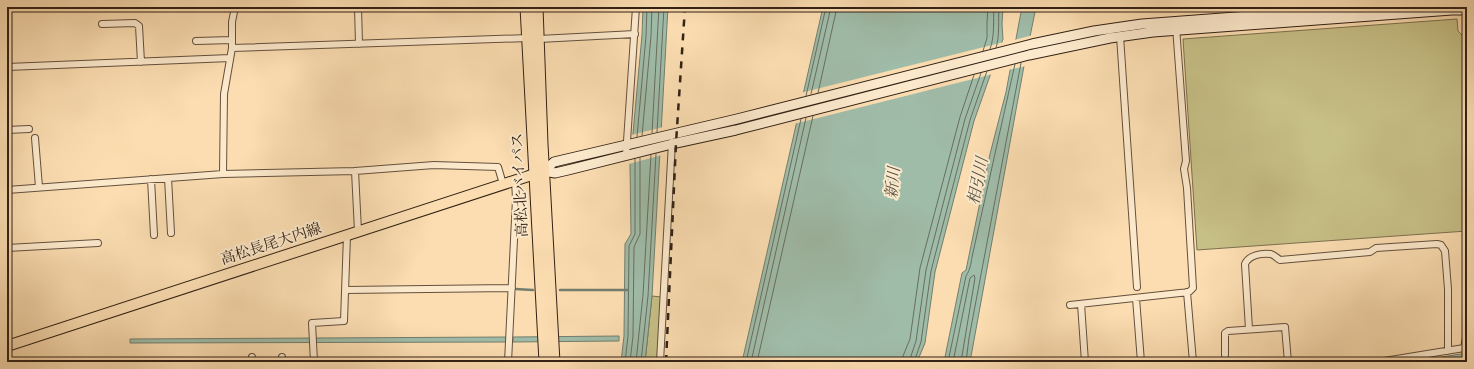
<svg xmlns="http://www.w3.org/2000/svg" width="1474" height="369" font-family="'IM FELL DW Pica','Noto Serif JP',serif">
<rect width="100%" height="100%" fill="#fbddb1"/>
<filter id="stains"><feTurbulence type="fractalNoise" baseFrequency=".005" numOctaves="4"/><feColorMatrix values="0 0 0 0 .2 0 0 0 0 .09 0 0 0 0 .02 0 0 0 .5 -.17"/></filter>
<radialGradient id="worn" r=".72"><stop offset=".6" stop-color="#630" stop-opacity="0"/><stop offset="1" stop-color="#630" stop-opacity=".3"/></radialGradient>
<path fill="#c6bf86" stroke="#7c704e" d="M1457,19L1458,31L1462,35L1464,39L1467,114V231L1197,250L1183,39Z
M652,296L661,297L657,362H645Z"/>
<path fill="#9fbca9" stroke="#737e6e" d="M643,7H668L652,296L645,362H621L624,336L625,244L631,234L630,166L642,35Z
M823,7H1003L1002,24L1003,39L974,121L935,272L925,343L917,362H742Z
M1022,7H1036L1024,66L970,362H944L962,273L966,270L990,154L1006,92Z
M619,336V341L513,342V337Z
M506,337V342L130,343V339Z
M1467,353V362H1411Z"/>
<path fill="#fbddb1" d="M1033,35L1026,66L1008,70L1014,40Z
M1004,42L993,74L794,124L800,93Z
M663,127L662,155L629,164L631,135Z"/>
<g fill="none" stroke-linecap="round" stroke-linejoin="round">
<path stroke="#686e5f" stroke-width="1" d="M996,48C1000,35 998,21 999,7
M990,49C995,36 993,21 994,7
M983,51L987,38V23L988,7
M818,93L837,7
M811,94L831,7
M806,96L826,7
M657,132L664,7
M652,133L659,7
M642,136L651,36L652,7
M637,137L646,36L647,7
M625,362L628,336L629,246L635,234V159
M630,362L633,336L634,247L640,234V158
M636,362L643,295L651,155
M641,362L648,296L656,154
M746,362L801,119
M751,362L806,118
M757,362L813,116
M903,362V356L910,339L920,268L960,117L974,75
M909,362L916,341L926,270L965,119L981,73
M914,362L921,342L931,271L970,120L987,71
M948,362L966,276C970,270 971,264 972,257L1015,64
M953,362L970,278L974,275L975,278L961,362
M966,362L969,338L1021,63"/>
<path stroke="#737e6e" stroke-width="2.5" d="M515,289L533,290
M560,290H628"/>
<defs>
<path id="street" d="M358,7L359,44
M102,24L135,23L139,26L141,62
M1120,36L1137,287
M539,39L635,34
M196,41L232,40
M232,48L528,38
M7,67L230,58
M7,130L29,129
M35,138L39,187
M626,156L636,7
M355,171L434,165L498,167L503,184
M223,174L355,171L358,231
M168,178L171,233
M151,179L154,235
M7,190L223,174L224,94L232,48V22L235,7
M7,248L98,243
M345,290L512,288
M1187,292L1193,362
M1136,298L1141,362
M1081,304L1085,362
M1070,305L1189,292L1193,288L1187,188L1184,169L1186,161L1176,27
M1249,329L1245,264C1249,255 1261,253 1271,254C1274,255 1277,258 1280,260L1370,252L1376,248L1437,244L1441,245L1445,251L1448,289V351
M1225,355V333L1228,331L1285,327L1288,362
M252,357L253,362
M282,357L283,362
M314,362L312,323L344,321L347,235
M508,362L516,199L515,180
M660,362L672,142
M1378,362L1464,348L1467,332"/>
<path id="secondary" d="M544,171L555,173L568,170L676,143L736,130L1029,55L1110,38L1153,32L1452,10H1467
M544,171L554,162L737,119L1032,44L1094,31L1142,24L1370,7"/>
<path id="primary" d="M7,346L541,172"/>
<path id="highway" d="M526,7L545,362
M537,7L542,144L554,362"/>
</defs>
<use href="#street" stroke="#64503c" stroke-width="8"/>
<use href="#secondary" stroke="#322115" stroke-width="11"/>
<use href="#primary" stroke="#322115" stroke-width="12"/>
<use href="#highway" stroke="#322115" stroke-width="13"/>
<use href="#street" stroke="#fce9cc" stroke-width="6"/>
<use href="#secondary" stroke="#fce9cc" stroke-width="9"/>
<use href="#primary" stroke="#fbddb1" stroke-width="10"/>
<use href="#highway" stroke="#fbddb1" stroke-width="11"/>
<path stroke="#322115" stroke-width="2.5" stroke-dasharray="7 7" stroke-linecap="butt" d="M666,362L676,143L685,7"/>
</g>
<g text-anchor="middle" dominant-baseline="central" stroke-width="4" stroke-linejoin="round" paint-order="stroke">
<g font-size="15" fill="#322115" stroke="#fce9cc">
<text transform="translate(520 185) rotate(-93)">高松北バイパス</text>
<text transform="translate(271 244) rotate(-18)">高松長尾大内線</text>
</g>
<g font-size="16" font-style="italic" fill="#535041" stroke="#fce9cc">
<text transform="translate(978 181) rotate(-79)">相引川</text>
<text transform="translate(893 183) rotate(-85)">新川</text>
</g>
</g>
<rect width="1474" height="369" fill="none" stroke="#fbddb1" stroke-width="24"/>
<rect x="8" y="8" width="1458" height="353" fill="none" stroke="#322115" stroke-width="2"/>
<rect x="12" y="12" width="1450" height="345" fill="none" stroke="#322115"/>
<rect width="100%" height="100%" filter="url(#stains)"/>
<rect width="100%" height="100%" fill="url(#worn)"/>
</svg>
